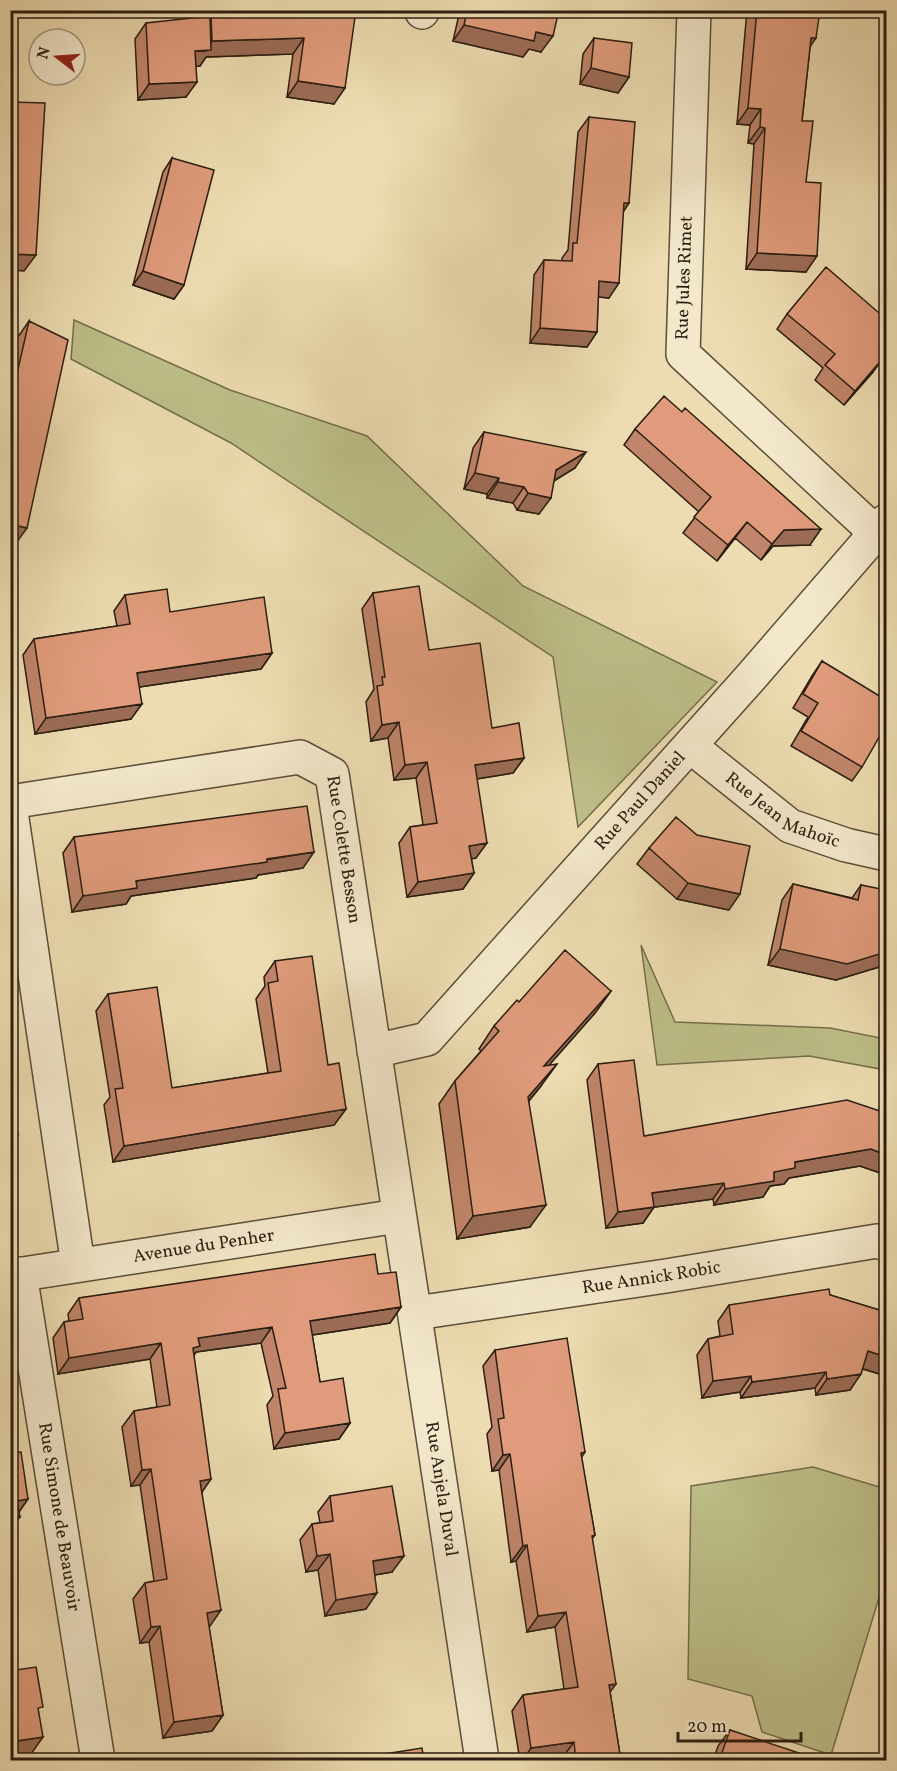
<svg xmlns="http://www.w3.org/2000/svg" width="897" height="1771" font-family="Vollkorn,serif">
<rect width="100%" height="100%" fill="#eddcb1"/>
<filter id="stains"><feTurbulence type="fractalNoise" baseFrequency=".00333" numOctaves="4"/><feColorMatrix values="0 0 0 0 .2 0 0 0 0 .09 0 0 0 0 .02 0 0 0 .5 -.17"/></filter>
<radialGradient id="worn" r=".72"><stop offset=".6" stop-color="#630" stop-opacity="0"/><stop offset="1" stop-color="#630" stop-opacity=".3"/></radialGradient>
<path fill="#bdbf88" stroke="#746e4c" stroke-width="1.5" d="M74,320L230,390L367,436L523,586L717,682L578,827L553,657L231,443L71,359Z
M641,945L675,1022L830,1028L886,1039V1070L809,1056L657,1065Z
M813,1467L886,1489V1575L831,1755L762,1732L752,1696L688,1679L691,1486Z"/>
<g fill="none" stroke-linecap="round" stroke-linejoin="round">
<defs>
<g id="street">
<path d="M694,10L683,354L876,533"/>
<path d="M422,12L423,10"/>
<path id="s1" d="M690,746L790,826L846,845L886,854"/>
<path id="s2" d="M10,802L300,757L332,774C382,1103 433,1431 482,1760"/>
<path d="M10,805L78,1265"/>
<path id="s3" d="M374,1051L427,1039L751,677L886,521"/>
<path id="s4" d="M20,1274L98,1760"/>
<path id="s5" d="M10,1276L398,1216"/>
<path id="s6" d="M416,1313L666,1276L877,1241L886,1244"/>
</g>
</defs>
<use href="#street" stroke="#5b4d39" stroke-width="36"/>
<use href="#street" stroke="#f3e8cc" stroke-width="33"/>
</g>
<path fill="#c0856a" stroke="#2a1d11" stroke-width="1.5" d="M356,10L334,104L287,97L293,54L206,57L200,66H196L186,97L138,100L135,39L146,23Z
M460,10H559L541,52L529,49L523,57L453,41Z
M747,10H820L810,48L802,121L806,182V272L746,269L754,144L748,143L750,125L737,124Z
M594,38L629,77L618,93L580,84L583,54Z
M589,117L629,203L623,212L609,298L598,297L597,332L587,347L530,343L534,275L544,260L562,261V258L568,250L578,132Z
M172,158L184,285L174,299L133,285L163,172Z
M787,314L886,319V338L882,344L873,372L844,405L815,380L823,368L777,329Z
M29,321L11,550L10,355L13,344Z
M635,429L810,545L773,546L761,560L735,538L717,561L683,533L699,512L624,445Z
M484,432L575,468L554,481L539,514L517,510L513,503L487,498V494L464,489L473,448Z
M373,593L429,650L492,728L524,758L513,773L477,779L476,858L471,859L474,873L463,889L407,897L399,843L410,827L423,825L416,778L394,780L388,738L371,741L366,702L374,689L362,609Z
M125,595L170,612L272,653L261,669L139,687L131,719L35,734L23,655L34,639L117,626L114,611Z
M822,661L862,767L852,781L791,746L808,717L793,708L812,676Z
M74,837L303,868L258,875L256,878L131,896L126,904L72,912L63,853Z
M649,848L729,910L677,899L637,864Z
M793,884L852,898L861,885L883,961L879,967L836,980L768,965L782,900Z
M275,961L328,1065L346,1109L334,1125L113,1162L104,1105L110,1097L96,1011L108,994L172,1088L268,1073L256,999L265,986L264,977Z
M611,991L595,1013L549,1065L541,1086L529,1101L530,1227L457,1239L439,1104L455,1081L481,1051L479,1049L494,1026L519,1002Z
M598,1064L644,1136L886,1113V1175L860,1166L789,1178L784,1184L770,1186L763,1197L714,1205L713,1199L654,1207L643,1223L606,1228L587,1080Z
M378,1274L401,1307L390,1323L312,1335L320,1382L350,1423L339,1439L274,1449L267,1405L273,1396L261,1343L196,1352L194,1355L210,1626L209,1627L223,1715L212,1731L163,1738L149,1642L140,1643L133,1599L145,1583L154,1581L140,1485L131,1486L122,1427L134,1411L157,1407L150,1359L58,1374L53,1338L64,1322L69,1321L68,1314L79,1298Z
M830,1295L886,1312V1370L883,1375L863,1369L850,1390L816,1395L815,1388L741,1398L740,1392L702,1398L697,1355L708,1339L720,1336L718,1321L729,1305Z
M495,1350L585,1452L581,1458L595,1535L592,1539L610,1692L621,1761H563V1757L542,1761H520L512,1711L523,1695L564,1689L555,1627L527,1632L516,1561L511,1562L499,1470L492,1471L487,1434L492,1427L483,1366Z
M330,1496L392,1572L375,1575L366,1609L325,1616L318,1570L306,1572L300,1540L312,1524L320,1523L318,1512Z
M730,1730L807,1761H713L718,1746Z
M886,1741V1761H880Z"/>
<path fill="#9c6c56" stroke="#2a1d11" stroke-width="1.5" d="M464,25L536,32L553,36L541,52L529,49L523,57L453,41Z
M304,38L293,54L206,57L200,66L184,67L195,51H206L212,41Z
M811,38H816L805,54Z
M591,68L629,77L618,93L580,84Z
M298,81L345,88L334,104L287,97Z
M197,82L186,97L138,100L149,84Z
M748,108L761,109L750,125L737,124Z
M760,127L765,128L754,144L748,143Z
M624,203H629L619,218Z
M757,253L817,256L806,272L746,269Z
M10,254L36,255L24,271L10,270Z
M143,271L184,285L174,299L133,285Z
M599,281L619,283L609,298L588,296Z
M540,328L597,332L587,347L530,343Z
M884,357L873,372L844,405L855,391Z
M586,452L575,468L545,486L556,470Z
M475,473L499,478L487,494L464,489Z
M498,482L524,487L513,503L487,498Z
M528,493L551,498L539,514L517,510Z
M747,522L735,538L717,561L728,545Z
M10,524L27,528L11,550H10Z
M821,529L810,545L773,546L761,560L772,544L784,530Z
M272,653L261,669L126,689L137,673Z
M142,704L131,719L35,734L46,718Z
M399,722L388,738L371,741L382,725Z
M524,758L513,773L464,781L475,765Z
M427,762L416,778L394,780L405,765Z
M487,843L476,858L458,861L469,846Z
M314,852L303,868L258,875L256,878L131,896L126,904L72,912L83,896L136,881Z
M474,873L463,889L407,897L418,882Z
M688,883L740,894L729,910L677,899Z
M780,949L886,952V962L883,961L879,967L836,980L768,965Z
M611,991L595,1013L529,1088L544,1066Z
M557,1064L541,1086L512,1120L528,1097Z
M346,1109L334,1125L113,1162L124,1146Z
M18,1135L10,1145V1136Z
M871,1149L886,1155V1175L860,1166L789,1178L784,1184L770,1186L763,1197L714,1205L725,1189L774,1172L795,1162Z
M724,1183L713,1199L641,1209L652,1193Z
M546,1205L530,1227L457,1239L473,1216Z
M654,1207L643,1223L606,1228L618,1212Z
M401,1307L390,1323L299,1337L310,1321Z
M272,1327L261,1343L196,1352L189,1362L182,1364L198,1338Z
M161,1343L150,1359L58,1374L69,1358Z
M868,1351L886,1357V1370L883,1375L857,1367Z
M826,1372L815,1388L741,1398L752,1382Z
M861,1374L850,1390L816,1395L827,1379Z
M751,1376L740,1392L702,1398L713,1381Z
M350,1423L339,1439L274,1449L285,1433Z
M510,1454L499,1470L492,1471L503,1455Z
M151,1469L140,1485L131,1486L142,1470Z
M211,1479L200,1495V1481Z
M28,1499L15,1518L20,1517L10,1530V1511L17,1501Z
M527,1545L516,1561L511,1562L523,1546Z
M330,1554L318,1570L306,1572L317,1556Z
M404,1556L392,1572L362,1577L373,1561Z
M377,1593L366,1609L325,1616L336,1600Z
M221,1610L210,1626L196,1629L207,1613Z
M566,1612L555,1627L527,1632L538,1616Z
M160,1626L149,1642L140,1643L151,1627Z
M616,1684L605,1699L609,1685Z
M223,1715L212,1731L163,1738L174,1722Z
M43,1737L26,1761H10V1749L17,1741Z
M574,1742L563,1757L542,1761H522L531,1748Z
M886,1752V1761H881Z"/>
<path fill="#df9b7b" stroke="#2a1d11" stroke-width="1.5" d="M264,10H356L345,88L298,81L304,38L212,41L211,16Z
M467,10H559L553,36L536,32L534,41L464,25Z
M757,10H820L816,38H811L802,121H813L806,182L821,183L817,256L757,253L765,128L760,127L761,109L748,108Z
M210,16L211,50L195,51L197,82L149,84L146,23Z
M594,38L632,43L629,77L591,68Z
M10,102L45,103L36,255L10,254Z
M589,117L635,122L629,203H624L619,283L599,281L597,332L540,328L544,260L572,261L573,243H577Z
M172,158L214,170L184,285L143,271Z
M826,267L886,319V336L882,341L884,357L855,391L825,365L835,354L787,314Z
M29,321L68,340L27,528L10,524V404Z
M664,396L682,412L685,408L821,529L784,530L772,544L747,522L728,545L694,517L711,497L635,429Z
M484,432L586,452L556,470L551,498L528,493L524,487L498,482L499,478L475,473Z
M419,586L429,650L480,643L492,728L519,723L524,758L475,765L487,843L469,846L474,873L418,882L410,827L437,823L427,762L405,765L399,722L382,725L377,686L383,685L382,677H385L373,593Z
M167,589L170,612L264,597L272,653L137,673L142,704L46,718L34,639L130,624L125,595Z
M822,661L886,700V725L862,767L801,731L818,703L803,694Z
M307,806L314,852L267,859V862L136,881L137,888L83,896L74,837Z
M676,817L697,835L750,846L740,894L688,883L649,848Z
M793,884L858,900L861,885L886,890V952L847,964L780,949Z
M565,950L611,991L544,1066L557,1064L528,1097L546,1205L473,1216L455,1081L499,1031L494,1026L517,1000L519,1002Z
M312,956L328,1065L339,1063L346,1109L124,1146L115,1089L123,1088L108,994L157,987L172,1088L281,1071L268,983L278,981L275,961Z
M634,1060L644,1136L847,1100L886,1113V1155L871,1149L795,1162V1168L774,1172V1181L725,1189L724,1183L652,1193L654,1207L618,1212L598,1064Z
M10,1089L18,1135L10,1136Z
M375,1254L378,1274L396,1272L401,1307L310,1321L320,1382L343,1378L350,1423L285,1433L278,1389L286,1388L272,1327L198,1338L200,1346L193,1348L211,1479L200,1481L221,1610L207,1613L223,1715L174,1722L160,1626L151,1627L145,1583L167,1579L151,1469L142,1470L134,1411L170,1405L161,1343L69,1358L64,1322L83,1319L79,1298Z
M829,1289L830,1295L886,1312V1357L868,1351L861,1374L827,1379L826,1372L752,1382L751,1376L713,1381L708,1339L733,1334L729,1305Z
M567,1338L585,1452L581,1453L595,1535L592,1536L616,1684L609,1685L621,1761H576L574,1742L531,1748L523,1695L578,1687L566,1612L538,1616L527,1545L523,1546L510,1454L503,1455L498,1419L504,1418L495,1350Z
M21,1452L28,1499L17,1501L20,1517L10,1519V1453Z
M392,1486L404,1556L373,1561L377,1593L336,1600L330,1554L317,1556L312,1524L333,1521L330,1496Z
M36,1667L43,1707L38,1708L43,1737L17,1741L10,1749V1671Z
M730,1730L808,1756L807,1761H719Z
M422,1748L424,1761H372V1756Z"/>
<g text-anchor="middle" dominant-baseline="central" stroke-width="5" stroke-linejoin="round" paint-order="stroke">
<g font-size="18" fill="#2a1d11" stroke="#f3e8cc">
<text transform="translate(685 278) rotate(-88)">Rue Jules Rimet</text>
<text stroke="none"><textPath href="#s3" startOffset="374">Rue Paul Daniel</textPath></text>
<text stroke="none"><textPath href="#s1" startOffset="114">Rue Jean Mahoïc</textPath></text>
<text stroke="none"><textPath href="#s2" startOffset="406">Rue Colette Besson</textPath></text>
<text stroke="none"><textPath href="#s5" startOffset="196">Avenue du Penher</textPath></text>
<text stroke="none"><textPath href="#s6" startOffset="238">Rue Annick Robic</textPath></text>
<text stroke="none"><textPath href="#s2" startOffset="1053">Rue Anjela Duval</textPath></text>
<text stroke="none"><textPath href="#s4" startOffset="246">Rue Simone de Beauvoir</textPath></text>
</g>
</g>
<rect width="897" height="1771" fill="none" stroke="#eddcb1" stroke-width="36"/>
<rect x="12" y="12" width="873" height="1747" fill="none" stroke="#2a1d11" stroke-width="3"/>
<rect x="18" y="18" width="861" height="1735" fill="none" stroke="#2a1d11" stroke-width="1.5"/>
<g transform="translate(57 57) rotate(287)"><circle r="28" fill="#f3e8cc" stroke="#a39781" stroke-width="1.5"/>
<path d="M0-4.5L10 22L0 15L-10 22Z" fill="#8f2418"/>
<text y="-9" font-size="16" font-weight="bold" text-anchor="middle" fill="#2a1d11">N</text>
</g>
<path d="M678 1732v9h123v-9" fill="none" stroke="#2a1d11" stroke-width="3"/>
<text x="687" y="1732" font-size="18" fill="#2a1d11" stroke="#f3e8cc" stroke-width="4.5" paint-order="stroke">20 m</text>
<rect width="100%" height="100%" filter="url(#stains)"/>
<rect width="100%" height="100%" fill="url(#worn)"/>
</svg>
